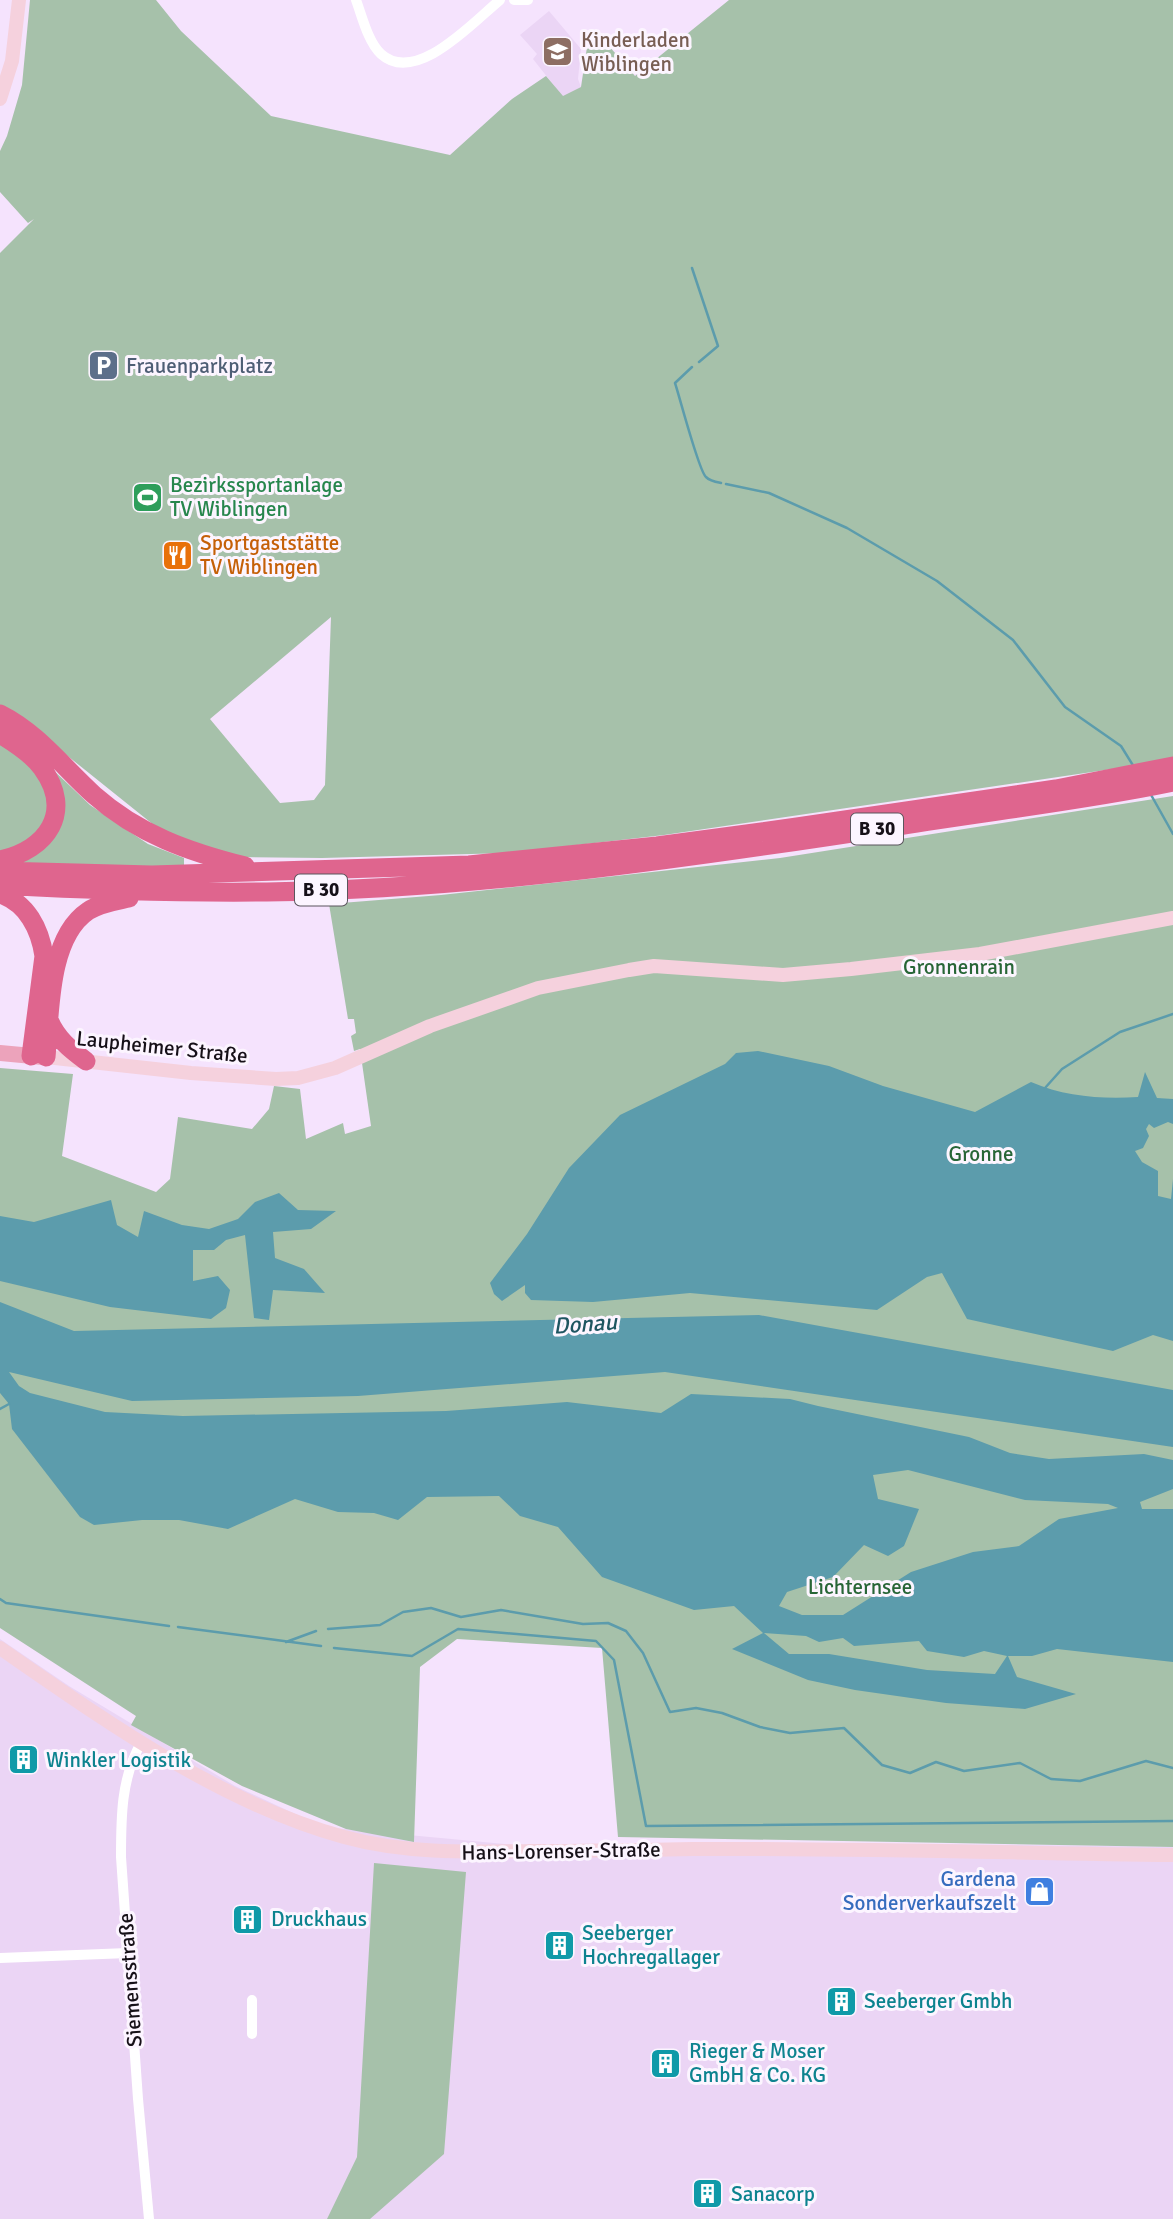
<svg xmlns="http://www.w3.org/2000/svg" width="1173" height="2219" font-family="Signika,sans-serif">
<rect width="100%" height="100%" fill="#f5e3fd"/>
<path fill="#ebd5f5" d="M549,11L581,49L578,79L581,87L563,97L533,59L537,54L520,35Z
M0,1639L69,1686L235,1786L323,1827L515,1845L930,1844L1173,1847V2219H0Z"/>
<path fill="#a6c1aa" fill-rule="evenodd" d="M30,0H156L181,31L271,116L450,155L512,99L546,76L563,96L581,87L587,47L602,38L635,76L729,0H1173V760L664,835L508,853L322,858L237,857L160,830L49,741L0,710V253L34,219L28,223L0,192V151L7,136L22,85ZM331,617L325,785L314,800L280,803L210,719Z
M0,729L26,744L90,805L148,844L184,858V869L24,865L0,860Z
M1173,796V1847L618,1837L602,1648L457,1639L420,1667L414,1842L346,1829L242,1786L131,1725L136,1716L0,1628V1068L73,1074L62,1156L156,1192L170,1179L178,1117L252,1129L269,1109L274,1086L300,1089L306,1139L343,1123L345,1134L371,1126L360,1049L354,1051L351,1036L356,1033L354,1019H348L329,904L441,895L780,858Z
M374,1863L466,1872L444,2154L370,2219H327L357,2157Z"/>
<path fill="#5c9cac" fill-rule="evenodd" d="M758,1051L829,1066L883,1086L975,1112L1031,1082C1065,1097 1102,1099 1138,1097L1145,1072L1157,1098L1173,1099V1124L1168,1122L1154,1128L1149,1124L1146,1129L1149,1136L1143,1148L1135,1151L1142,1162L1158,1171V1196L1171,1199L1173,1179V1341L1153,1335L1113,1351L967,1319L942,1273L927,1277L877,1310L690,1293L593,1302L531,1300L525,1293V1285L502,1301L494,1294L490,1283L527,1234L569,1168L620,1115L725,1064L736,1053Z
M279,1193L298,1210L336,1211L311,1229L273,1232L275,1258L304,1269L325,1293L273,1290L269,1320L254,1318L245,1235L226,1240L214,1250H193V1281L218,1276L230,1290L226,1308L211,1319L110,1307L0,1281V1216L34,1222L111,1200L117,1225L138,1237L144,1211L182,1225L209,1229L238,1219L255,1202Z
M0,1302L74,1331L759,1315L1173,1390V1447L665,1372L358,1396L132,1401L9,1372L19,1386L30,1393L105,1412L183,1416L446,1411L567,1402L661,1413L691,1394L790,1399L818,1406L969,1437L1010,1453L1049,1459L1144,1454L1173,1460V1489L1140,1502L1142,1509H1173V1662L1057,1649L1032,1656H1008L1017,1677L1076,1694L1025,1709L946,1703L855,1690L808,1680L732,1649L763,1633L734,1606L694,1610L602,1577L558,1527L520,1516L499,1496L427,1497L398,1520L374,1513L338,1512L295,1499L228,1529L179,1520H142L94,1525L80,1517L12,1429L9,1404L0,1393ZM908,1470L1025,1500L1108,1504L1118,1508L1059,1519L1019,1546L973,1552L911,1572L843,1615H802L779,1606L787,1592L833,1577L864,1545L888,1556L904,1546L919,1509L878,1499L873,1475ZM764,1633L806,1636L819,1642L843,1638L854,1646L919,1641L927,1651L964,1657L984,1651L1007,1656L995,1674L927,1670L829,1654H789Z"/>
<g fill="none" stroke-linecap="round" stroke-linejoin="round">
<path stroke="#5c9cac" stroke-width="2.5" d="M692,268L718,346L699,362
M692,367L675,383C680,398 699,472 706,477C710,481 716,482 721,483
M726,484L769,493L847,528L937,581L1013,640L1065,707L1121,746L1134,767
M1150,793L1173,834
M1045,1088L1062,1069L1120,1032L1173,1014
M0,1409L9,1404
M0,1599L6,1603L169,1626
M178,1627L321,1646
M328,1629L380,1625L403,1612L431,1608L461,1617L501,1610L583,1624L608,1623L626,1631L643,1653L670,1712L696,1708L722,1713L760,1727L790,1733L844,1728L882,1765L910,1773L936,1762L964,1771L1020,1763L1051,1779L1080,1781L1146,1761L1173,1768
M286,1642L316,1631
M334,1648L412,1656L458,1629L596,1641L614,1660L646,1826L1173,1821"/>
<path stroke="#fff" stroke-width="10" d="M356,0C362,16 368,42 381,54C416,86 474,21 500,0
M514,0H528
M141,1743C121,1778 121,1818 121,1857L138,2099L149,2219
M0,1958L128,1953
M252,2034V2000"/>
<path stroke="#f5d1dd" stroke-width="14" d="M0,99L12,61L19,0
M46,1057L191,1073L276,1079L298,1078L335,1068L430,1026L538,988L629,970L654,966L783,975L851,969L980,954L1173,918
M0,1648C104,1720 220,1803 344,1837C406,1854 469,1852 533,1851C586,1851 640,1850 693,1849C853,1848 1013,1853 1173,1855"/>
<path stroke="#eca3bb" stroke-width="16" d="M0,1053L43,1057"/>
<path stroke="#df658e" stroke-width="19" d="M0,714C38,733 63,767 94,795C138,834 189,852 245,866
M0,734C15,743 32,754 42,768C74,812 47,850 0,860
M0,871L152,875L469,865L657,846L797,827L1056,789L1173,766
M0,885C89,890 178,893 267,892C478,889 689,858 898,826C989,811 1082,801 1173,782
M0,894C27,903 40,929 44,956L31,1056
M49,1020C57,1039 70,1049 86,1061
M46,1057C50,1013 48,938 88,911C100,903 115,901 129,898"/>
</g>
<defs>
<symbol id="school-square" viewBox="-11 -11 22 22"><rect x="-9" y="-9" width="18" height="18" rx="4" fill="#8d6e63" stroke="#fcf5ff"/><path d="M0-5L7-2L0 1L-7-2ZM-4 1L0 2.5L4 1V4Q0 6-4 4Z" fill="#fff"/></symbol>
<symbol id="parking-square" viewBox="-11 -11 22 22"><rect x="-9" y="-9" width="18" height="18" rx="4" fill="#5c6f8a" stroke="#fcf5ff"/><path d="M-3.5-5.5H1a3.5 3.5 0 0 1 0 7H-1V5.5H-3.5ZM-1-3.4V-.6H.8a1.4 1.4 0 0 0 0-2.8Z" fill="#fff"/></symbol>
<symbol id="stadium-square" viewBox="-11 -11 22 22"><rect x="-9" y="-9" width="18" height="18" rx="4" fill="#2e9e5b" stroke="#fcf5ff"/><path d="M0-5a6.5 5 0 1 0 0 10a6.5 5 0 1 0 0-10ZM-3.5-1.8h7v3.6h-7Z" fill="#fff"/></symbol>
<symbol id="restaurant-square" viewBox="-11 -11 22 22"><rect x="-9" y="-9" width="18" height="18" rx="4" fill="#e8710a" stroke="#fcf5ff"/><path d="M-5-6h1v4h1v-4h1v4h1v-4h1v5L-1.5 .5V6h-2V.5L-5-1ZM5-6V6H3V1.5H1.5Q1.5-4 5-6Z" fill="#fff"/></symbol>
<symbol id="building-square" viewBox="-11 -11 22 22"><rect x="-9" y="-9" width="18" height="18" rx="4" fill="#0f9aa8" stroke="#fcf5ff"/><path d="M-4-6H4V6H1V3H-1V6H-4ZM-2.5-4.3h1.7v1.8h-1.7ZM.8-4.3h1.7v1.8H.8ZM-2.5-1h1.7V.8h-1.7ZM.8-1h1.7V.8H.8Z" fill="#fff"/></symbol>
<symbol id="shop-square" viewBox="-11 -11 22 22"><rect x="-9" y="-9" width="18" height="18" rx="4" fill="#3f7fe0" stroke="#fcf5ff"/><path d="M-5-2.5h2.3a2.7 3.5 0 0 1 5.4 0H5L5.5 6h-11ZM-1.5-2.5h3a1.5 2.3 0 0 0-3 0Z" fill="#fff"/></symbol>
</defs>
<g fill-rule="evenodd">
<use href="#school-square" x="540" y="34" width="35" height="35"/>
<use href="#parking-square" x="86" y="348" width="35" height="35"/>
<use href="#stadium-square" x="130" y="480" width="35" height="35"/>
<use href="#restaurant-square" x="160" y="538" width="35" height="35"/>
<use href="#building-square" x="6" y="1742" width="35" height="35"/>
<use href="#shop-square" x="1022" y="1874" width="35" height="35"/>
<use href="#building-square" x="230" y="1902" width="35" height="35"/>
<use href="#building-square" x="542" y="1928" width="35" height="35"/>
<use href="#building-square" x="824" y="1984" width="35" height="35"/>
<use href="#building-square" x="648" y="2046" width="35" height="35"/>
<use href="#building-square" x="690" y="2176" width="35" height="35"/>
</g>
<g text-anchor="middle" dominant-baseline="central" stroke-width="6" stroke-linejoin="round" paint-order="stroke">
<g fill="#fcf5ff" stroke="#5b555d" stroke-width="2">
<rect x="851" y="813.5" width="52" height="31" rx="5"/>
<rect x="295" y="874.5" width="52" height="31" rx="5"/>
</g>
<g font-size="19" font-weight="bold" fill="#161018">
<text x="877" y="829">B 30</text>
<text x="321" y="890">B 30</text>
</g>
<g font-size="21" fill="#785e54" stroke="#fcf5ff" text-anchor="start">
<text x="581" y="40">Kinderladen<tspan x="581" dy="24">Wiblingen</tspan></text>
</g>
<g font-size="21" fill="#4e5e75" stroke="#fcf5ff" text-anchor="start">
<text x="126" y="366">Frauenparkplatz</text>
</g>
<g font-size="21" fill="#27864d" stroke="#fcf5ff" text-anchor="start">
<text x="170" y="485">Bezirkssportanlage<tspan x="170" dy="24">TV Wiblingen</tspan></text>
</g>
<g font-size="21" fill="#c56008" stroke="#fcf5ff" text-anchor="start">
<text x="200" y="543">Sportgaststätte<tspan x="200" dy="24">TV Wiblingen</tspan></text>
</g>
<g font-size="21" fill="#286637" stroke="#fcf5ff">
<text x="959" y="967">Gronnenrain</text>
<text x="981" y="1154">Gronne</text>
<text x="860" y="1587">Lichternsee</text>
</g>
<g font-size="21" fill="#161018" stroke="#fcf5ff">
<text transform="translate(162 1047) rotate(6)">Laupheimer Straße</text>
<text transform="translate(561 1851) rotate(-1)">Hans-Lorenser-Straße</text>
<text transform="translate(130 1980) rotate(-94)">Siemensstraße</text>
</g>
<g font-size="21" fill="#0d838f" stroke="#fcf5ff" text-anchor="start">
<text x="46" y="1760">Winkler Logistik</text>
<text x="271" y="1919">Druckhaus</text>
<text x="582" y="1933">Seeberger<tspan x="582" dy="24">Hochregallager</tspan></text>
<text x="864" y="2001">Seeberger Gmbh</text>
<text x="689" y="2051">Rieger &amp; Moser<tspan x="689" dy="24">GmbH &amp; Co. KG</tspan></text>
<text x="731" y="2194">Sanacorp</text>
</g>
<g font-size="21" fill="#366cbe" stroke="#fcf5ff" text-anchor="end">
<text x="1016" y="1879">Gardena<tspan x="1016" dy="24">Sonderverkaufszelt</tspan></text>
</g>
<g font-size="23" font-style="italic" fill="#1e5561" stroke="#fcf5ff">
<text transform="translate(585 1324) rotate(-4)">Donau</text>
</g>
</g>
</svg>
